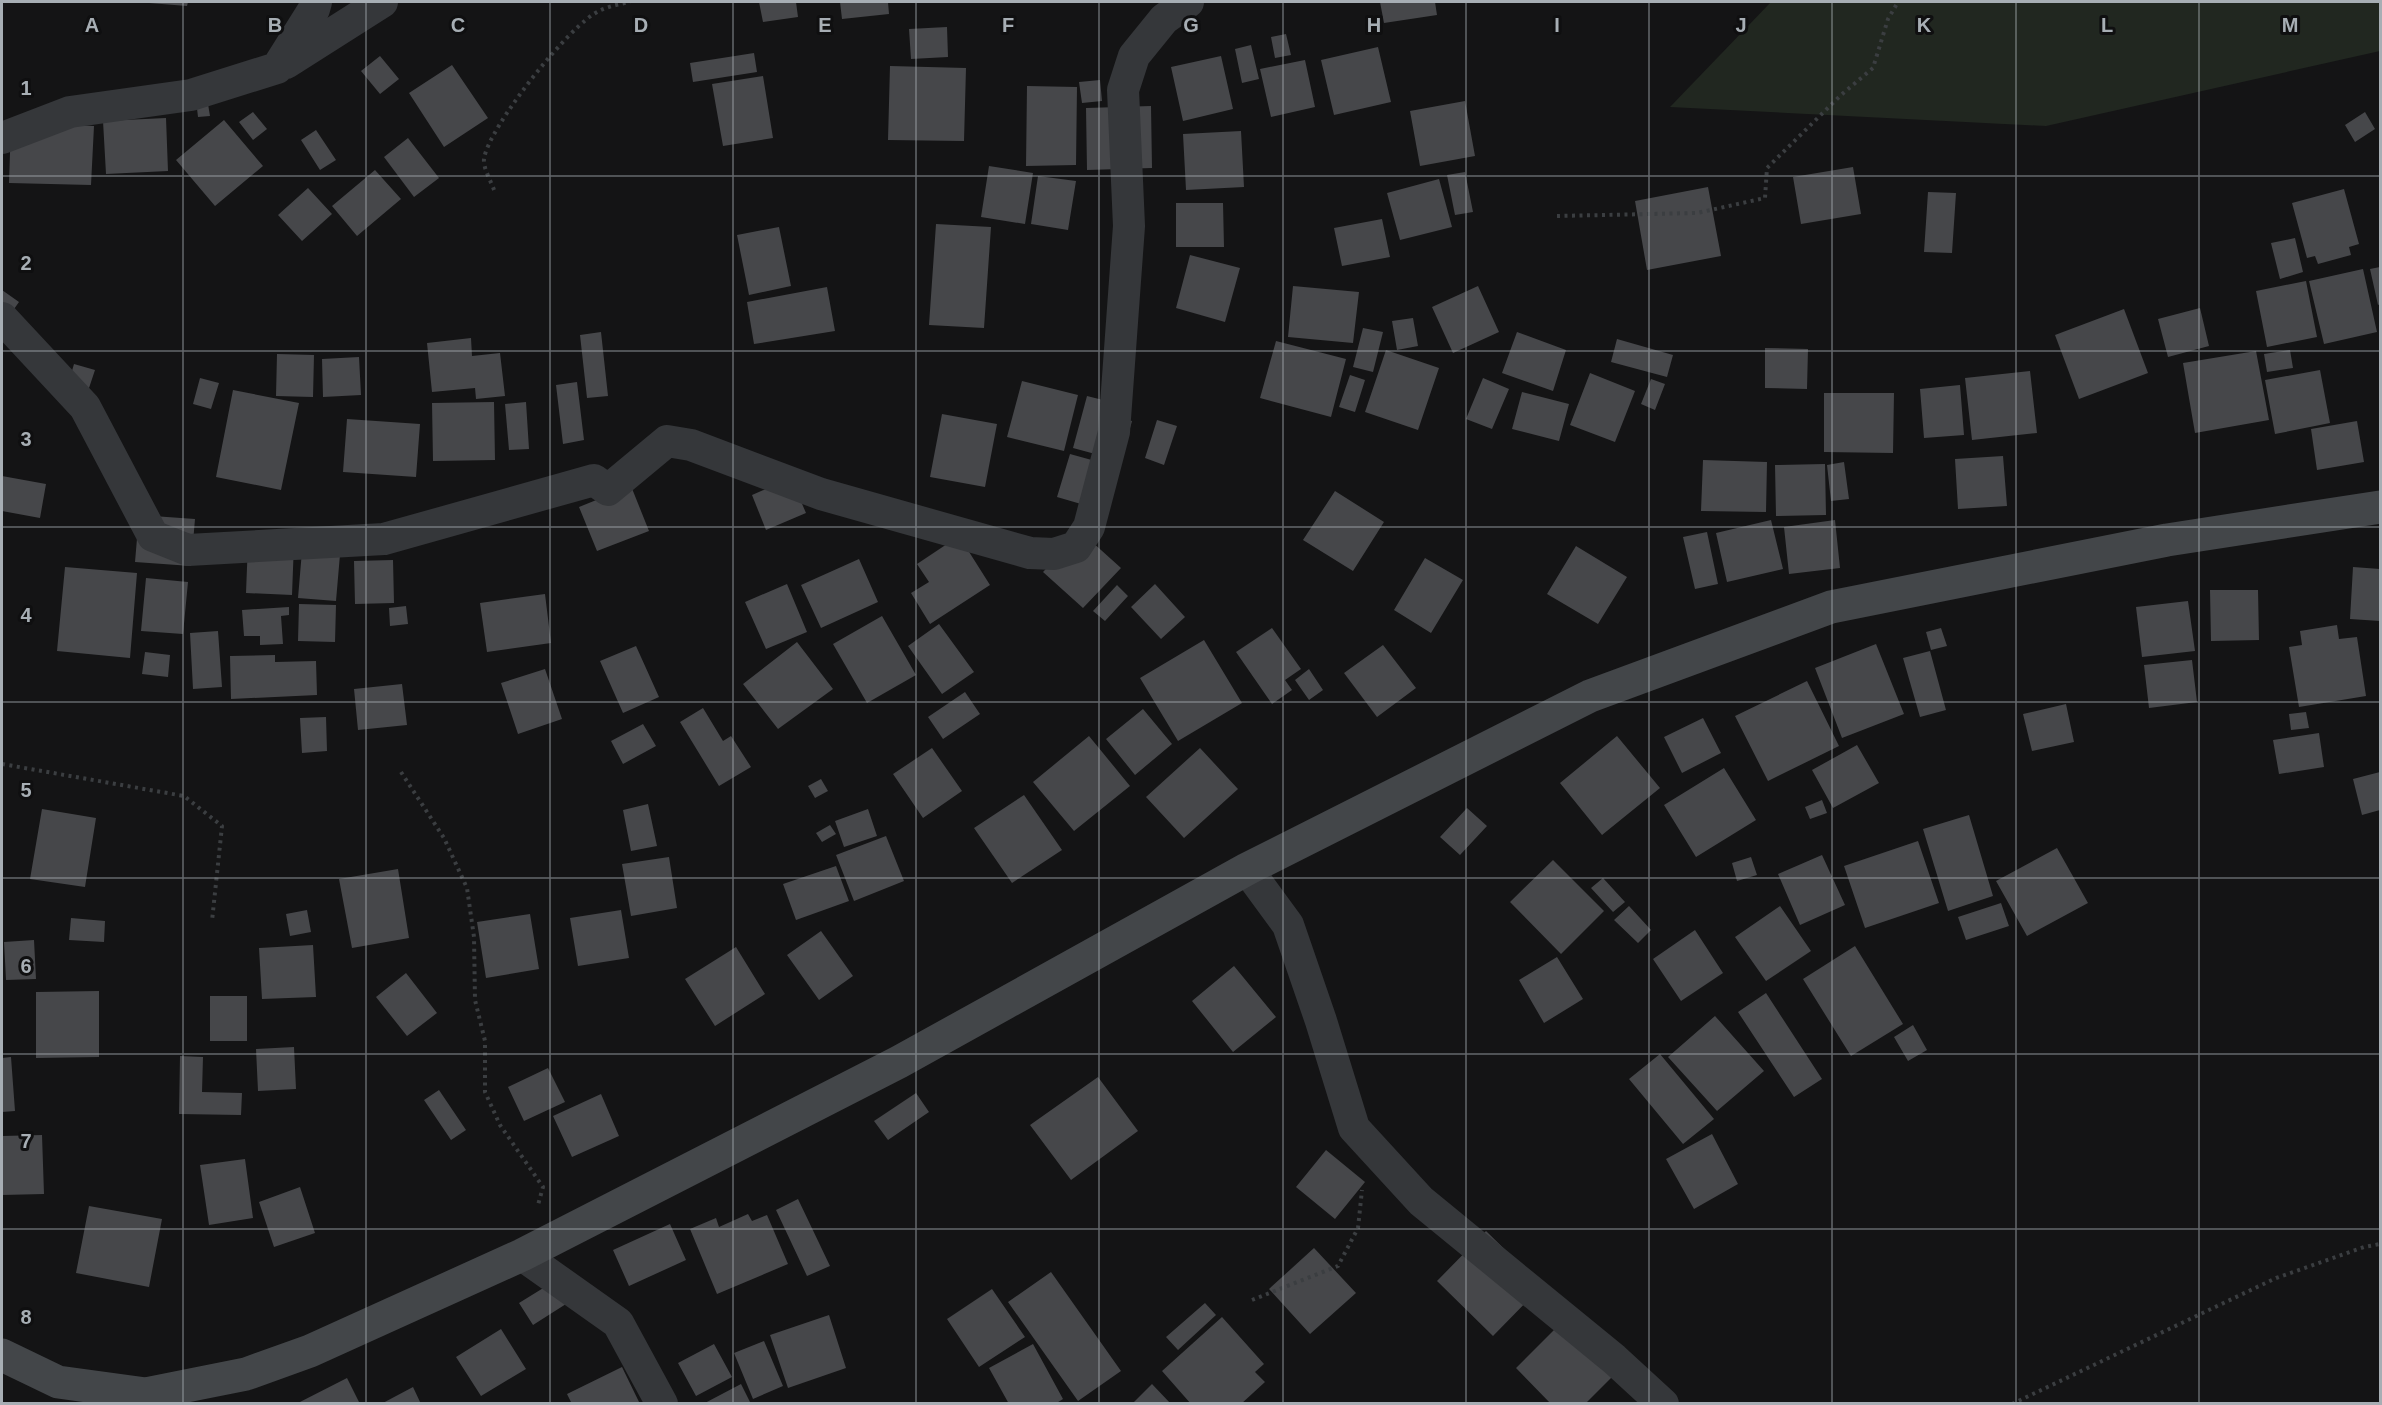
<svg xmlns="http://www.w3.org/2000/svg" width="2382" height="1405" font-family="Arial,sans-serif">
<rect width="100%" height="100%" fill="#141415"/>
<path fill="#212720" d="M1771,2H2380V51L2046,126L1670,107Z"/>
<path fill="#46474a" d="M149,2H188L187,6L149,3Z
M759,2H796L798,17L763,22Z
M840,2H888L889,14L842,19Z
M1380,2H1435L1437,15L1384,23Z
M947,27L948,57L911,59L909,29Z
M1286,34L1291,55L1275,58L1271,37Z
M1251,45L1259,79L1242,83L1235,49Z
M1378,47L1391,102L1334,115L1321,60Z
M754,53L757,72L693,82L690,63Z
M380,56L399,79L380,94L361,71Z
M1221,56L1233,109L1183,121L1171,67Z
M1305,60L1315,107L1271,117L1260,69Z
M452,65L488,118L444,147L409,93Z
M890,66L966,68L964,141L888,140Z
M763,76L773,138L723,146L712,84Z
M1100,80L1102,101L1082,103L1079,82Z
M1027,86L1077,87L1076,165L1026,166Z
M207,98L210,116L198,117L196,100Z
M1465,101L1475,156L1420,166L1410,111Z
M1151,106L1152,168L1087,170L1086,108Z
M253,112L267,129L253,140L239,122Z
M2365,112L2375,129L2355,142L2345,125Z
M166,118L168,171L106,174L103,121Z
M224,120L263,166L215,206L176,160Z
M11,123L94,126L91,185L9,183Z
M316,130L336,160L320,170L301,140Z
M1241,131L1244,187L1186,190L1183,134Z
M408,138L439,178L414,197L384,157Z
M989,166L1033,173L1025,224L981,217Z
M1853,167L1861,214L1801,224L1793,177Z
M375,170L401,199L357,236L332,206Z
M1465,172L1473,212L1455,215L1447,175Z
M1038,176L1076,181L1068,230L1031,224Z
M1439,179L1452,227L1400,240L1387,193Z
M1708,187L1721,256L1647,270L1635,201Z
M308,188L332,214L302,241L278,215Z
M2344,189L2359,244L2349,247L2351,255L2318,264L2315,256L2307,258L2292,203Z
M1928,192L1956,193L1952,253L1924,252Z
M1176,203H1223L1224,247H1176Z
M1382,219L1390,257L1342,266L1334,228Z
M936,224L991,227L984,328L929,325Z
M779,227L791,286L749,295L737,235Z
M2295,238L2303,272L2280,279L2271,243Z
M1190,255L1240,268L1225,322L1176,308Z
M2380,267V304L2378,305L2370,269Z
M2363,269L2377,332L2324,344L2309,281Z
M2306,281L2317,337L2267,347L2256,291Z
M1293,286L1359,292L1353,343L1288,337Z
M1478,286L1499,332L1453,353L1432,307Z
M827,287L835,331L754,344L747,302Z
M2,290L19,302L2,326Z
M2200,308L2209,346L2168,357L2158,319Z
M2124,309L2148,373L2079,399L2055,335Z
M1413,318L1418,346L1397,350L1392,321Z
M1363,328L1383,332L1373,372L1353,367Z
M601,332L608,396L587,398L580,335Z
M1517,332L1566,350L1553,391L1502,373Z
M471,338L472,356L500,353L505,396L476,399L475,388L432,392L427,343Z
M1617,339L1673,355L1667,377L1611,362Z
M1276,341L1346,359L1331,417L1260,398Z
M1765,348L1808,349L1807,389L1765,388Z
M1386,350L1439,368L1418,430L1365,412Z
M2290,350L2293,368L2267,372L2264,354Z
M2256,351L2269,420L2195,433L2183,363Z
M277,354L314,355L313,397L276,396Z
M359,357L361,395L323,397L322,359Z
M74,364L95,370L86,397L66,391Z
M2320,370L2330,423L2275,434L2265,380Z
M2030,371L2037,433L1972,440L1965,378Z
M1590,373L1635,391L1615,442L1570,425Z
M1350,375L1365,380L1355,412L1339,407Z
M200,378L219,383L211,409L193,404Z
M1483,378L1509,389L1492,429L1466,419Z
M1651,379L1665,384L1655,410L1641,404Z
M1022,381L1078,395L1064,451L1007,437Z
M577,382L584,440L563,444L556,385Z
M1960,385L1964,435L1924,438L1920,389Z
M233,390L299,403L281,490L216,477Z
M1522,392L1569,404L1559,441L1512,429Z
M1824,393H1894L1893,453L1824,452Z
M1087,396L1115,403L1112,416L1132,421L1121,461L1073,448Z
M494,402L495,460L433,461L432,403Z
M526,402L529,449L509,450L505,404Z
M942,414L997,424L985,487L930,477Z
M347,419L420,424L416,477L343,472Z
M1157,420L1177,426L1164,465L1145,458Z
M2357,421L2364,462L2317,470L2311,429Z
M1070,454L1117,467L1105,511L1057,497Z
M2003,456L2007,506L1958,509L1955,459Z
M1703,460L1767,462L1766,512L1701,511Z
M1844,462L1849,499L1831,501L1827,465Z
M1825,464L1826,515L1776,516L1775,465Z
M2,476L46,484L40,518L2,511Z
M791,478L806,513L766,530L752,495Z
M631,486L649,531L597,551L579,507Z
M1335,491L1384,522L1353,571L1303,540Z
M139,515L195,519L191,566L135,562Z
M1771,520L1783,569L1727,582L1716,533Z
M1835,520L1840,568L1789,574L1784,527Z
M1081,532L1121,568L1083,608L1043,572Z
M1707,532L1718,584L1695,589L1683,537Z
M959,536L990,585L930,624L911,593L929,582L917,564Z
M303,539L341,543L336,601L298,598Z
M248,542L294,543L292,595L246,593Z
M1576,546L1627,577L1598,624L1547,594Z
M1425,558L1463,580L1431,633L1394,610Z
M859,559L878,602L821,628L801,585Z
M393,560L394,603L355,604L354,561Z
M65,567L137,573L130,658L57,651Z
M2353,567L2380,569V621L2350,619Z
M146,578L188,582L183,634L141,631Z
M787,584L807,632L766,649L745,602Z
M1155,584L1185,617L1161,639L1131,607Z
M1117,585L1128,596L1105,621L1093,611Z
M2210,590H2258L2259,640L2211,641Z
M545,594L551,643L487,652L480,603Z
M2188,601L2195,651L2142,657L2136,607Z
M299,604L336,605L335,642L298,641Z
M406,606L408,624L390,626L389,608Z
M289,607V615L281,616L283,644L260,645V636H244L242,610Z
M882,616L916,675L867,703L833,644Z
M939,624L974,672L942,694L908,646Z
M2337,625L2339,639L2357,637L2366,696L2299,707L2289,647L2302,645L2300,631Z
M1272,628L1301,669L1285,680L1292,690L1272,704L1236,652Z
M1941,628L1947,646L1931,650L1926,632Z
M218,631L222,687L193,689L190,633Z
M1204,640L1242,703L1178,741L1140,678Z
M797,642L833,689L778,729L743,684Z
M1876,644L1904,714L1842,738L1815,668Z
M1383,645L1416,688L1377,717L1344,673Z
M636,646L659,697L623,713L600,661Z
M1930,651L1946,710L1920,717L1903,658Z
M145,652L170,655L168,677L142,674Z
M275,655V662L316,661L317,695L231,699L230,656Z
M2192,660L2197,702L2149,708L2144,665Z
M545,669L562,719L518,734L501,683Z
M1309,669L1323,690L1309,700L1295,680Z
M1807,681L1839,746L1768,781L1735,716Z
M402,684L407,725L358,730L354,689Z
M965,692L980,714L943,739L928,717Z
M2066,704L2074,742L2032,751L2023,714Z
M703,708L723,741L731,736L751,767L719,786L680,722Z
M1143,709L1172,744L1135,775L1106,739Z
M2306,712L2309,728L2291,730L2289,714Z
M326,717L327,751L302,753L300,718Z
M1703,718L1721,753L1682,773L1664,737Z
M643,724L656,746L623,764L611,741Z
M2319,733L2324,767L2279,774L2273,740Z
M1089,736L1130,786L1074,831L1033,782Z
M1617,736L1660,788L1602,835L1560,783Z
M1857,745L1879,783L1833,808L1812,770Z
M932,748L962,791L923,818L893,774Z
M1200,748L1238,789L1184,838L1146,797Z
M1724,768L1756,820L1696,857L1664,805Z
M2380,772V810L2362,815L2353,779Z
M821,779L828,791L815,798L808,786Z
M1024,795L1062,850L1012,883L974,828Z
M1822,800L1827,813L1810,819L1805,807Z
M648,804L657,846L631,851L623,810Z
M1467,808L1487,826L1460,855L1440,837Z
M42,809L96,818L85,887L30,879Z
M868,809L877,836L844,847L835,821Z
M1969,815L1993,896L1948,911L1923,829Z
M830,825L836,834L822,842L816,833Z
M886,836L904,881L854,901L836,855Z
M1918,841L1939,903L1865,928L1844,866Z
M2057,848L2088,903L2027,936L1996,881Z
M1822,855L1845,905L1800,925L1778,874Z
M669,857L677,908L631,916L622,864Z
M1751,857L1757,875L1737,881L1732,863Z
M1553,860L1604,911L1561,954L1510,902Z
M836,866L849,901L796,920L783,884Z
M398,869L409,938L352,948L339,879Z
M1603,878L1625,902L1613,912L1591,888Z
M2001,903L2009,926L1966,940L1958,917Z
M1629,906L1651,930L1638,943L1614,920Z
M1780,906L1811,951L1766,981L1735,937Z
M307,910L311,932L290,936L286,914Z
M621,910L629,958L578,966L570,918Z
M530,914L539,969L486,978L477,922Z
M71,918L105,921L104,942L69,940Z
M1695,930L1723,973L1681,1001L1653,959Z
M821,931L853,976L819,1000L787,955Z
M34,940L36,979L6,980L4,942Z
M313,945L316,997L262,999L259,948Z
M1855,946L1903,1024L1851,1056L1803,979Z
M736,947L765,994L715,1026L685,979Z
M1557,957L1583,999L1544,1023L1519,980Z
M1234,966L1276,1017L1233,1052L1192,1001Z
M406,973L437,1013L407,1036L376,997Z
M99,991V1057L36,1058V992Z
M1766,993L1822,1079L1794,1097L1738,1012Z
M210,996H247V1041H210Z
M1715,1016L1764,1071L1717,1111L1668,1057Z
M1913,1025L1927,1050L1908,1061L1894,1037Z
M294,1047L296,1089L258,1091L256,1049Z
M1660,1054L1714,1119L1683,1144L1629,1079Z
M180,1056L203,1057L202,1092L242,1093L241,1115L179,1114Z
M11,1057L15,1111L2,1112V1058Z
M548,1068L565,1102L524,1121L508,1087Z
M1098,1077L1138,1131L1071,1180L1030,1125Z
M439,1090L466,1130L451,1140L424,1100Z
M916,1093L929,1112L888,1140L874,1121Z
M601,1094L619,1136L572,1157L553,1116Z
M1712,1134L1738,1184L1694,1209L1666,1159Z
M42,1135L44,1194L2,1195V1136Z
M1326,1150L1365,1182L1335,1219L1296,1187Z
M245,1159L253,1218L209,1225L200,1165Z
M300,1187L315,1233L274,1247L259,1202Z
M798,1199L830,1266L807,1276L776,1210Z
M89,1206L162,1219L149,1287L76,1273Z
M748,1214L752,1221L767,1215L788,1264L717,1294L690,1229L716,1218L719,1227Z
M670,1224L686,1260L629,1286L613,1250Z
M1486,1231L1542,1286L1493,1336L1437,1281Z
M1314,1248L1356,1293L1310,1334L1269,1289Z
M1051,1272L1121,1371L1078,1401L1008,1302Z
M553,1282L566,1304L533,1325L519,1303Z
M992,1289L1025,1337L979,1367L947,1319Z
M1205,1303L1216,1315L1178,1350L1166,1337Z
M829,1315L846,1368L788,1388L770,1335Z
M1222,1317L1264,1364L1255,1372L1265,1382L1241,1404H1191L1162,1371Z
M1564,1320L1616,1373L1585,1404H1551L1516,1368Z
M501,1329L526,1369L481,1396L456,1357Z
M764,1341L783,1386L753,1399L734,1353Z
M714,1344L732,1377L696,1396L678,1363Z
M1033,1344L1063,1399L1055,1404H1009L989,1368Z
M622,1367L640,1404H572L567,1394Z
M347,1378L360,1404H296Z
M741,1384L751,1404H703Z
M1152,1384L1171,1404H1132Z
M413,1387L421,1404H381Z"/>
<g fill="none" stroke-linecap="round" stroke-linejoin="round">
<path stroke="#3b3e41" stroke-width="4" stroke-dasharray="3 4.5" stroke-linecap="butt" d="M494,190C491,181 483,168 484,159C488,128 570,24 599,11C609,6 620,4 630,2
M1557,216L1697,213L1765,198L1767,168L1841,95L1873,68L1888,19L1898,2
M2,764L184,796L222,826L212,921
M401,772L444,838L467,888L474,937L475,1000L485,1041V1092L500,1125L543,1187L538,1205
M1252,1300L1338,1266L1358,1228L1362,1190
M2012,1404L2276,1278L2364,1247L2380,1244"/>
<path stroke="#35373a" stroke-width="32" d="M286,63L382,2
M2,138L70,112L191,95L277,68L314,9L316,2
M2,318L85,407L153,536L188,550L384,539L594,480L608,490L667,441L691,445L821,494L1030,553L1054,554L1076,547L1089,527L1114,432L1129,226L1123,90L1134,56L1164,19L1188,2
M1247,869L1288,925L1321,1021L1354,1128L1421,1201L1614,1359L1663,1404
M522,1255L618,1323L662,1404"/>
<path stroke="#434649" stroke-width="33" d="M2,1355L58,1382L146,1394L246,1374L310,1351L522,1255L899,1062L1247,869L1590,696L1831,607L2167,540L2380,507"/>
</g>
<path fill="none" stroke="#a7aeb4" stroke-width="1.5" stroke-opacity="0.55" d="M183,2V1404M366,2V1404M550,2V1404M733,2V1404M916,2V1404M1099,2V1404M1283,2V1404M1466,2V1404M1649,2V1404M1832,2V1404M2016,2V1404M2199,2V1404M2,176H2380M2,351H2380M2,527H2380M2,702H2380M2,878H2380M2,1054H2380M2,1229H2380"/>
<g font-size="20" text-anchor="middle" font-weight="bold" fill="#a7aeb4" stroke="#0f0f10" stroke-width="6" stroke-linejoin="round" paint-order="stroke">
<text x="92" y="32">A</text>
<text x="275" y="32">B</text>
<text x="458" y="32">C</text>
<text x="641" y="32">D</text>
<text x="825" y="32">E</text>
<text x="1008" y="32">F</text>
<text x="1191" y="32">G</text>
<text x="1374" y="32">H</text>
<text x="1557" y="32">I</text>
<text x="1741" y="32">J</text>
<text x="1924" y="32">K</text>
<text x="2107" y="32">L</text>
<text x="2290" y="32">M</text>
<text x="26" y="95">1</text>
<text x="26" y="270">2</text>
<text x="26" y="446">3</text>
<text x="26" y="622">4</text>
<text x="26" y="797">5</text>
<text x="26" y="973">6</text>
<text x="26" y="1148">7</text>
<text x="26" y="1324">8</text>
</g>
<rect width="2382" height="1405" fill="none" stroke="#a7aeb4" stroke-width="6"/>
</svg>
